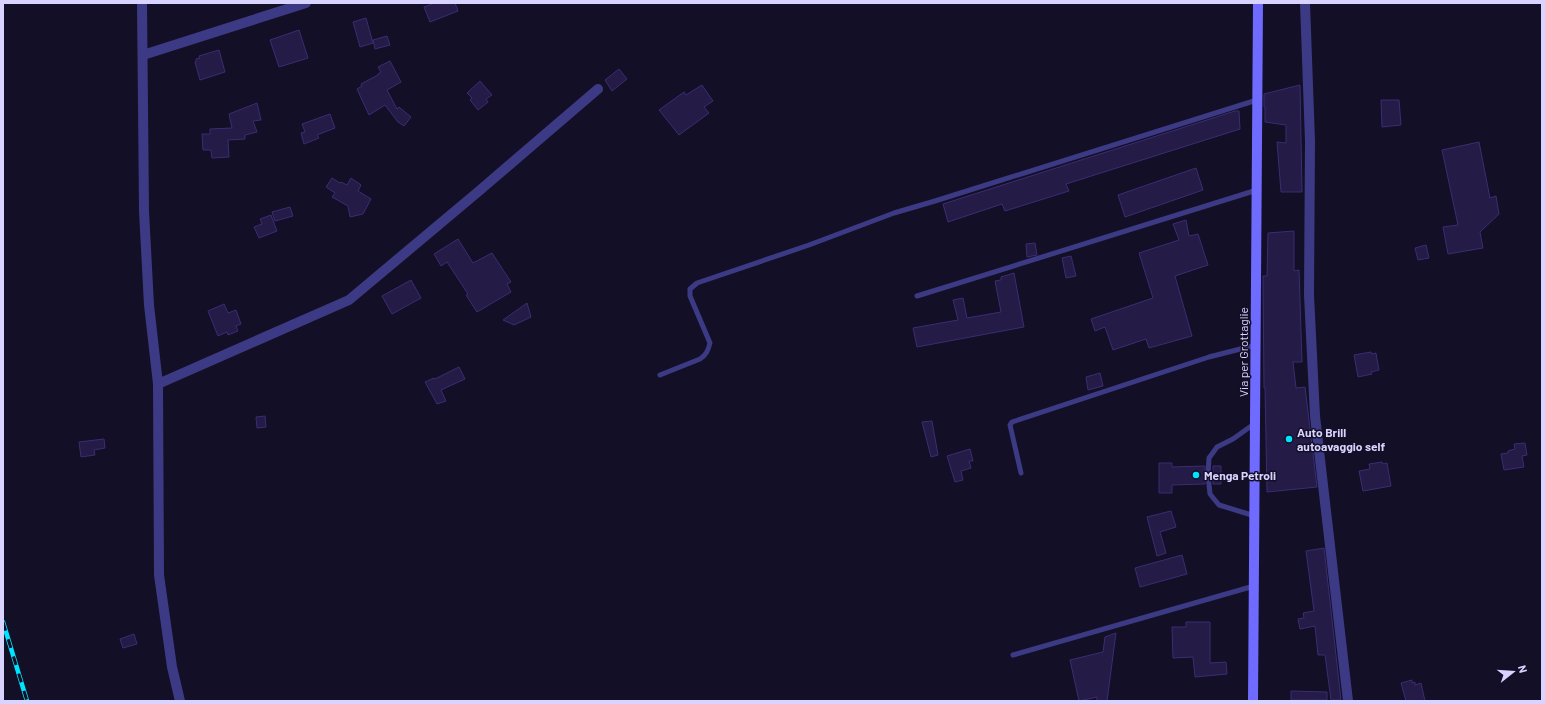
<svg xmlns="http://www.w3.org/2000/svg" width="1545" height="704" font-family="Barlow,sans-serif">
<rect width="100%" height="100%" fill="#130f26"/>
<path fill="#241b47" stroke="#3b2d73" d="M435,3H455L458,11L430,22L424,7Z
M366,18L373,43L360,47L353,22Z
M299,30L308,58L279,67L270,40Z
M387,36L390,45L375,49L373,40Z
M219,50L225,72L200,80L195,62H196V59L200,58L199,56Z
M390,61L401,82L387,90L397,109L399,107L411,117L404,126L398,122L385,105L369,115L357,89L362,86L361,84L378,75V74L381,72L378,67Z
M619,69L627,79L612,91L605,80Z
M480,81L492,95L486,99L488,102L478,110L470,100L472,98L467,93Z
M702,85L713,101L704,107L709,113L679,135L659,110L684,92L686,95Z
M1300,85L1302,192H1281L1277,142L1286,143V125L1265,122V107H1264V94Z
M1381,100H1399L1401,125L1382,127Z
M257,103L261,120L253,121L257,132L245,135V139L228,140L229,157L212,158L211,150H203L202,134H210V129L232,128L229,114Z
M1235,111H1239L1240,129L1066,184L1069,191L1005,211L1002,204L948,222L943,204Z
M330,114L335,128L317,135L319,138L304,144L301,133L305,132L302,124Z
M1479,142L1490,198L1496,196L1499,214L1480,232L1483,248L1448,254L1443,227L1458,225L1442,150Z
M1196,168L1203,190L1125,217L1118,195Z
M332,178L340,183L341,182L347,185L351,178L361,185L358,191L371,199L363,214L350,217L348,206L332,197L335,193L326,187Z
M290,207L293,216L275,221L272,212Z
M271,215L277,231L259,238L254,227L262,224L260,219Z
M1186,220L1189,236L1198,234L1208,265L1175,276L1192,336L1149,348L1146,339L1113,350L1105,327L1095,331L1091,319L1153,298L1139,253L1179,240L1173,224Z
M1294,231V271L1299,270L1302,362H1293L1296,388L1305,387L1317,487L1267,492L1265,388H1264L1263,276H1267L1268,233Z
M458,239L473,263L492,253L511,282L507,284L511,292L477,312L466,295L468,294L447,262L441,266L434,254Z
M1035,243L1037,255L1027,257L1026,244Z
M1426,245L1429,258L1418,260L1415,248Z
M1071,256L1076,276L1066,278L1062,258Z
M1014,273L1024,327L917,347L913,328L958,320L953,300L963,298L967,318L1001,312L995,281L1001,280V277Z
M411,280L421,298L392,314L382,296Z
M527,303L531,317L514,325L503,320Z
M224,304L228,313L236,310L241,324L236,326L238,331L228,335L227,332L218,336L208,311Z
M1371,352L1372,354L1376,353L1379,370L1371,372L1372,374L1358,377L1354,355Z
M459,367L465,379L441,390L446,401L437,404L425,382L434,378L435,379Z
M1100,373L1103,386L1088,390L1086,377Z
M265,416L266,427L257,428L256,417Z
M932,421L938,455L931,457L922,422Z
M104,439L105,448L94,450L95,455L81,457L79,442Z
M1525,443L1527,455L1522,456L1524,467L1504,470L1501,454L1508,453V451L1515,449L1514,444Z
M970,449L973,461H969L971,468L961,471L963,480L955,482L947,456Z
M1382,462L1383,464L1387,463L1391,486L1363,491L1359,471L1370,469L1369,464Z
M1159,463H1172V467L1205,466V484L1172,485V493H1159Z
M1213,466H1221V484H1213Z
M1171,511L1176,527L1160,532L1166,553L1157,556L1147,517Z
M1324,548L1341,700H1331L1325,655H1318L1315,626L1300,629L1298,619L1304,618L1303,613L1314,611L1306,551Z
M1182,555L1187,574L1140,587L1135,568Z
M1186,622H1210V663L1226,662L1227,674L1195,677L1193,657L1173,658L1172,627H1186Z
M1116,633L1107,701H1097V697L1079,701L1070,660L1103,652L1105,637Z
M134,634L137,644L123,648L120,639Z
M1412,680V683L1415,682V685L1421,683L1425,701H1406L1401,683Z
M1291,691L1327,692V700H1291Z"/>
<g fill="none" stroke-linecap="round" stroke-linejoin="round">
<path stroke="#3d3a85" stroke-width="5" d="M917,296L1257,190
M660,375L700,359C706,355 708,351 710,343L690,296V289L697,283L809,245L894,213L935,201L1257,100
M1254,424L1233,439L1217,447L1209,458L1208,475L1210,494L1219,505L1255,516
M1021,473L1010,425L1012,422L1209,357L1256,345
M1013,655L1254,586"/>
<path stroke="#3d3a85" stroke-width="10" d="M142,3L144,211L149,305L158,384L159,575L172,667L180,701
M1305,3L1310,141L1309,295L1315,416L1348,701
M143,55L306,3
M158,384L349,300L479,191L598,89"/>
<path stroke="#6f6bff" stroke-width="10" d="M1253,701L1258,3"/>
<defs>
<path id="rail" d="M3,622L27,701"/>
</defs>
<use href="#rail" stroke="#00e5ff" stroke-width="4.5"/>
<use href="#rail" stroke="#130f26" stroke-width="3" stroke-dasharray="9" stroke-linecap="butt"/>
</g>
<g fill="#00e5ff" stroke="#130f26" stroke-width="1.5">
<circle cx="1289" cy="439" r="4"/>
<circle cx="1196" cy="475" r="4"/>
</g>
<g text-anchor="middle" dominant-baseline="central" stroke-width="3" stroke-linejoin="round" paint-order="stroke">
<g font-size="12" fill="#d9d4ff" stroke="#130f26">
<text transform="translate(1243 352) rotate(-90)">Via per Grottaglie</text>
</g>
<g font-size="12" font-weight="bold" fill="#d9d4ff" stroke="#130f26" text-anchor="start">
<text x="1297" y="432">Auto Brill<tspan x="1297" dy="14">autoavaggio self</tspan></text>
<text x="1204" y="475">Menga Petroli</text>
</g>
</g>
<rect width="1545" height="704" fill="none" stroke="#d9d4ff" stroke-width="8"/>
<g transform="translate(1513 672) rotate(73)" stroke="#130f26" stroke-width="3" paint-order="stroke">
<path d="M0-3L7 15L0 10L-7 15Z" fill="#d9d4ff"/>
<text y="-6" font-size="11" font-weight="bold" text-anchor="middle" fill="#d9d4ff">N</text>
</g>
</svg>
